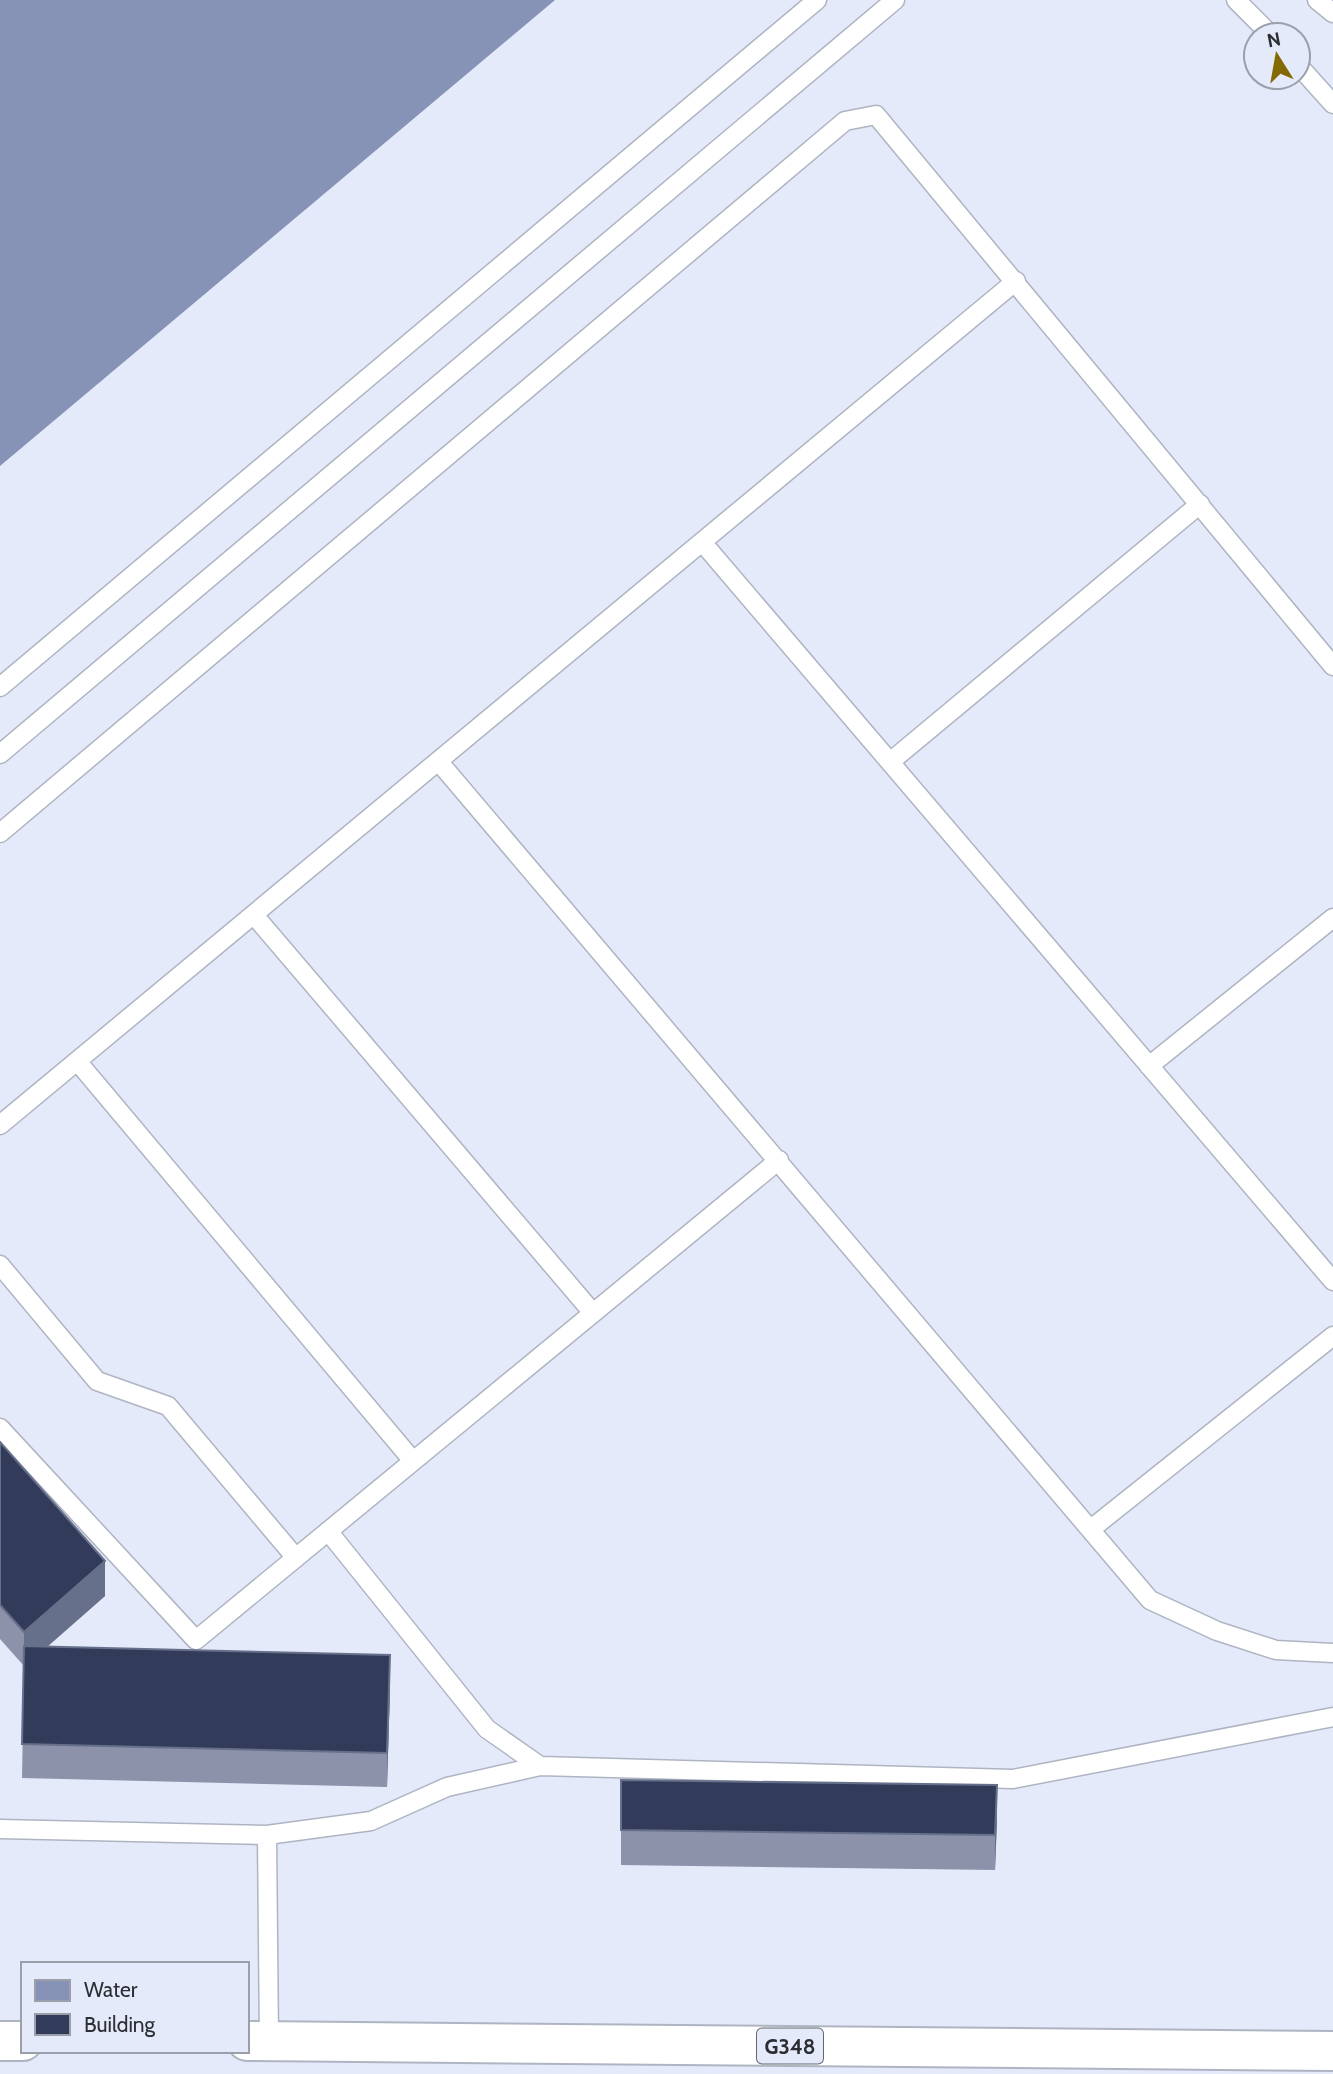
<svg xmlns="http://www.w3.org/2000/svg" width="1333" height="2074" font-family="Cabin,sans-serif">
<rect width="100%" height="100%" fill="#e4eaf9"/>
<path fill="#8692b6" d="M0,0H555L0,466Z"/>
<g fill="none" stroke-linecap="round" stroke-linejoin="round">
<defs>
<path id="service" d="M1236,0L1271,35
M1317,0L1333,13
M1298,65L1333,104
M702,542L1333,1281
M0,687L817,0
M0,754L895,0
M439,762L1150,1600L1217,1631L1276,1650L1333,1653
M890,762L1200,504
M0,833L845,121L876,115L1333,666
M254,915L593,1313
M77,1061L413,1461
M1149,1066L1333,918
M0,1125L1016,281
M0,1265L97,1381L168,1406L296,1558
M0,1428L196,1640L779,1160
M1091,1529L1333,1336
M328,1531L487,1729L540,1766
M0,1829L267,1835L371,1821L447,1787L540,1766L1013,1779L1333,1717
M267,1835L269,2041"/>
<path id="trunk" d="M0,2041H23
M247,2041L1333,2051"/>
</defs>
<use href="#service" stroke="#afb4c2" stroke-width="21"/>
<use href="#trunk" stroke="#afb4c2" stroke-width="42"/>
<use href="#service" stroke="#fff" stroke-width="18"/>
<use href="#trunk" stroke="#fff" stroke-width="38"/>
</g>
<path fill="#8b92aa" d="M0,1442L105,1596L47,1647L390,1689L387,1787L22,1778L24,1666L0,1639Z
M621,1780L997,1820L995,1870L621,1865Z"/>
<path fill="#67708a" d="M105,1561V1596L24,1667V1632Z
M390,1655V1689L387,1787V1753Z
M997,1785V1820L995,1870V1835Z"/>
<path fill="#323b5a" stroke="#67708a" stroke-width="2" d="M0,1442L105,1561L24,1632L0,1605Z
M24,1646L390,1655L387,1753L22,1744Z
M621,1780L997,1785L995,1835L621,1830Z"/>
<g text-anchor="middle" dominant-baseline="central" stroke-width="7" stroke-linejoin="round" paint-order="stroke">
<rect fill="#e4eaf9" stroke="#63666f" stroke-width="2" x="757" y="2028.5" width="66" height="35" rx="5"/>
<g font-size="21" font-weight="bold" fill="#2c2e34">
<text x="790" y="2046">G348</text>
</g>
</g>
<rect x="21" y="1962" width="228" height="91" fill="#e4eaf9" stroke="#9a9faa" stroke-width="2"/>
<rect x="35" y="1980" width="35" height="21" fill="#8692b6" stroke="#9a9faa" stroke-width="2"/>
<text x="84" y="1997" font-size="21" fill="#2c2e34">Water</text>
<rect x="35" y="2014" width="35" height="21" fill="#323b5a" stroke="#9a9faa" stroke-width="2"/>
<text x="84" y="2032" font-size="21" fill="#2c2e34">Building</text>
<g transform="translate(1277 56) rotate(349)"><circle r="33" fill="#e4eaf9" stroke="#9a9faa" stroke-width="2"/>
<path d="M0-5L12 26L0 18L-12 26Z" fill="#846903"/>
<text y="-10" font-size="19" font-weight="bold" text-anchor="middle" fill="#2c2e34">N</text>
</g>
</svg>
